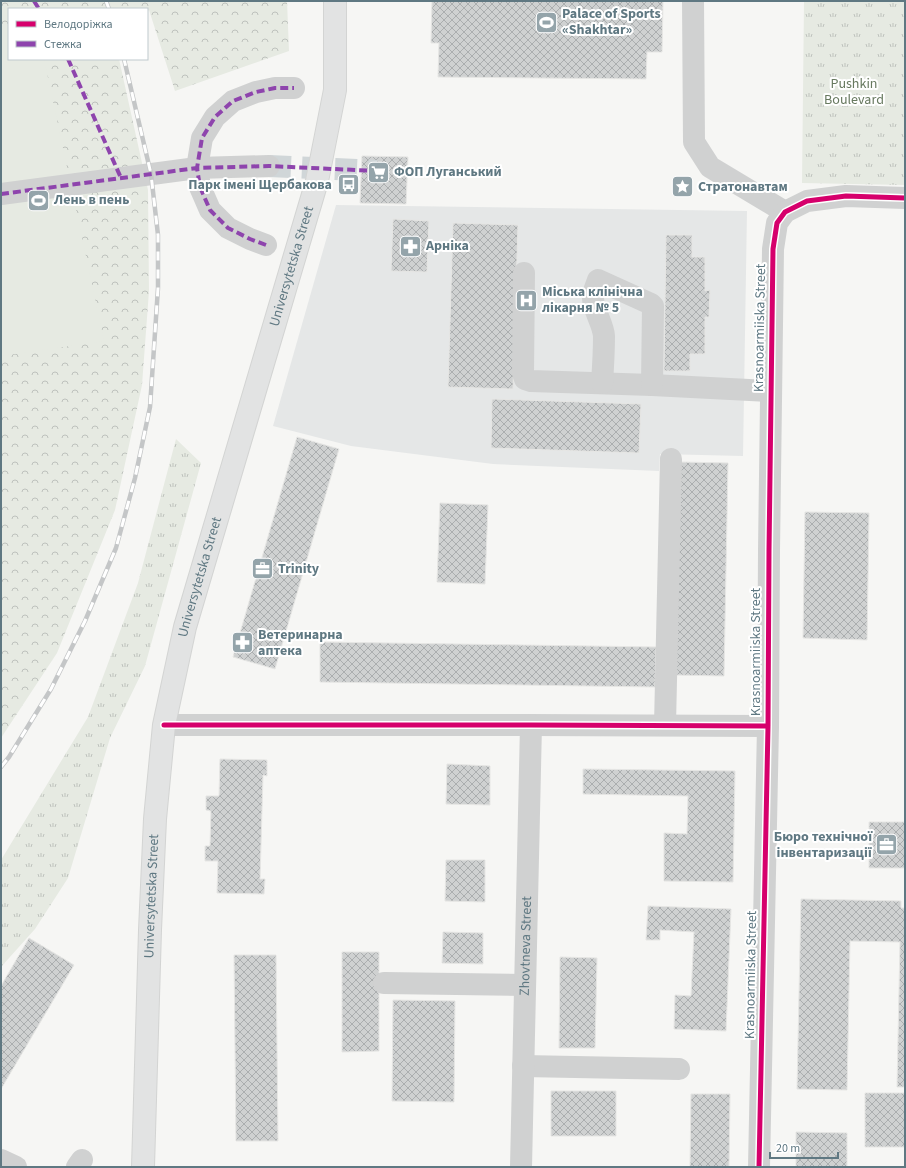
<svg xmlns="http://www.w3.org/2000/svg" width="906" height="1168" font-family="'Source Sans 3',sans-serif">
<defs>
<pattern id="forest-crowns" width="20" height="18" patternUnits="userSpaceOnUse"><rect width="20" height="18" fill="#e6eae2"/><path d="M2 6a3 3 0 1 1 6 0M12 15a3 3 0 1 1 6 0" fill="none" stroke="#bec2bd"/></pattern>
<pattern id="park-tufts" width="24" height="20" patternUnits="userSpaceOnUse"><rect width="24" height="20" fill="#e6eae2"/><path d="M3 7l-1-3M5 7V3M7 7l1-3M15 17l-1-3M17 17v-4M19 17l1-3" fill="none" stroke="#bec2bd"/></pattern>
<pattern id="building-cross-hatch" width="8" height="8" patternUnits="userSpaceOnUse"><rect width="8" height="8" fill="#cfd1d1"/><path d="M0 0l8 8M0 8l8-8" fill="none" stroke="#abaeaf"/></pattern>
</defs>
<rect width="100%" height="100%" fill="#f6f6f4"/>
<path fill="#e5e7e7" d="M336,205L747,211L743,456L660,454L659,471L493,464L351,446L273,426Z"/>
<path fill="url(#forest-crowns)" d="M1,1H287L289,51L175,91L149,10L147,12V9H9V59H119L148,190L149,291L142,385L115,510L57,653L1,738Z"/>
<path fill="url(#park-tufts)" d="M804,1H905V185L802,183Z
M176,439L201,463L145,666L110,738L68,878L35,929L1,967V860L88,717L138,583Z"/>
<path fill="#e6eae2" d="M9,29V59H44L104,341L1,356V31Z"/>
<path fill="url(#building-cross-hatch)" stroke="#e6e6e4" d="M432,1H663L662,52H647L646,79L438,77L439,43H431Z
M362,156L408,157L406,204L360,203Z
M393,219L429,221L427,272L391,271Z
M453,223L518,225L513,389L448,387Z
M666,235H692V257H705V291L710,290L709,317H705V354H690V371H664Z
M492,399L641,404L639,453L491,448Z
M297,437L339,449L275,669L233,657Z
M679,462L728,463L724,676L675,675Z
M440,503L488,505L485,584L437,582Z
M805,512L869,513L867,640L803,638Z
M320,642L656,647L655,687L320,682Z
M220,759L267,760V776L263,775L260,879H265L264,894L217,893L218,861H205V846H210L211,811L206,810V796H219Z
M447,764L490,766V805L446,804Z
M583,769L735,771L733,882L664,881V833L687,834L688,796L583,794Z
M869,822H905V875V868H869Z
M446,860H485V902L445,901Z
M801,899L901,901V908H905V1087H897L900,942L850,941L847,1090L797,1089Z
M648,906L731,909L726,1031L674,1029L675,995L691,996L694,932L660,930V940H646Z
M443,932L483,933V964L442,963Z
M29,938L74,965L1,1089V986Z
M342,952H379V1051L342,1052Z
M234,955H276L278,1141H236Z
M560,957L597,958L595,1048H559Z
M393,1000L455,1001L454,1102L392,1101Z
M551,1091H616V1136H551Z
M865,1093H905V1147H865Z
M691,1094H730L729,1167H690Z
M796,1132L847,1133V1167H796Z"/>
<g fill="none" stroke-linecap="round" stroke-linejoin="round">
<path stroke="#d0d6d8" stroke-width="22" stroke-dasharray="22 11" stroke-linecap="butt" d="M269,166L377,171"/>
<defs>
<g id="major">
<path id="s2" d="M143,1167L150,930L155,819L164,725L185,627L317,181L335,90V1"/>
</g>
</defs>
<use href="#major" stroke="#d3d4d3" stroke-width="24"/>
<g stroke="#d0d1d1" stroke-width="22">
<path d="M693,1L694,142L710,167L785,212"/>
<path d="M1,194L197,168L269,166"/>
<path d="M266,245L250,239L228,228L210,210L200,187L197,168L202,138L215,117L233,101L256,92L275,88H294"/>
<path d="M524,273L523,373L525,379L531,381L652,385L771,391"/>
<path d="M602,383C603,368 604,352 604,336C603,323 593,310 593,298C593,291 596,286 598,280L651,304L653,306L652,385"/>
<path d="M164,725H531L768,726"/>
<path d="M665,725L671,459"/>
<path d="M384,983L525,985"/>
<path d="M523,1066L679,1069"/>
<path d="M1,1160L16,1167"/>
<path d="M77,1167L82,1160"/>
<path id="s1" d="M521,1167L531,725"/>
<path d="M759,1167L768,726L769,551L773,249L777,223L785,212L807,201L846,196L905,198"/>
</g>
<use href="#major" stroke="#e2e3e3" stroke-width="22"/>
<defs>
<path id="rail" d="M106,1L109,9
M1,767L9,757L51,689L85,621L116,548L135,478L150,407L158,288V235L151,174L124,59"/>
</defs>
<use href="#rail" stroke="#c4c6c7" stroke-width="4.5"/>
<use href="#rail" stroke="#fff" stroke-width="3" stroke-dasharray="9" stroke-linecap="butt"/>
<path stroke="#8e44ad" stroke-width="4" stroke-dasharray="8 4" stroke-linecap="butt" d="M34,1L39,9
M68,59L121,178
M1,194L197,168L269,166L377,171
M266,245L250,239L228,228L210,210L200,187L197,168L202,138L215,117L233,101L256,92L275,88H294"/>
<defs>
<path id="cycleway" d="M164,725H531L768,726
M759,1167L768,726L769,551L773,249L777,223L785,212L807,201L846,196L905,198"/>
</defs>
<use href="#cycleway" stroke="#fff" stroke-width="8"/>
<use href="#cycleway" stroke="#d6006c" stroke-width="5"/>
</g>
<defs>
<symbol id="stadium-square" viewBox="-11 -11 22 22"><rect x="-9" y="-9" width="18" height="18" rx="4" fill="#94a4aa" stroke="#fff"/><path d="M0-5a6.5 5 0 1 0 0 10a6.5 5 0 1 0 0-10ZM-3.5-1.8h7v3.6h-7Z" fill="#fff"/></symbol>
<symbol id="supermarket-square" viewBox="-11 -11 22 22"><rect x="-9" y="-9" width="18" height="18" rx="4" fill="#94a4aa" stroke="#fff"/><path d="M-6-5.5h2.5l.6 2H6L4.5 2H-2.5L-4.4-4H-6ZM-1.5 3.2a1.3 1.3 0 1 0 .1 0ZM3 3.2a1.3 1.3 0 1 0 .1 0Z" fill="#fff"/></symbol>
<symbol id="bus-square" viewBox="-11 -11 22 22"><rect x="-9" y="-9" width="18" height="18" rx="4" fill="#94a4aa" stroke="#fff"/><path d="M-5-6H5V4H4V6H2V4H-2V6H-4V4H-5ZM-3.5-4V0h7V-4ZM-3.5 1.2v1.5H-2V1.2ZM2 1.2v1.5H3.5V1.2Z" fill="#fff"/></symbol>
<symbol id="sight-square" viewBox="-11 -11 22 22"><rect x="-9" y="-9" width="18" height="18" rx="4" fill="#94a4aa" stroke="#fff"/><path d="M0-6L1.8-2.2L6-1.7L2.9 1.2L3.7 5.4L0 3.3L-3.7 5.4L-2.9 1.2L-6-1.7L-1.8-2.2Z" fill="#fff"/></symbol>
<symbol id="pharmacy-square" viewBox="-11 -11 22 22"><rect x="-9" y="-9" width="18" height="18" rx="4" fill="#94a4aa" stroke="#fff"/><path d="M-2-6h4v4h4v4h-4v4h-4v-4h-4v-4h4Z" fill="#fff"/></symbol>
<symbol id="hospital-square" viewBox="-11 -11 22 22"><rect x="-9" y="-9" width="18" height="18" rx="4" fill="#94a4aa" stroke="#fff"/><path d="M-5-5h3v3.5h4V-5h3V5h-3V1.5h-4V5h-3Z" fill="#fff"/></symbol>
<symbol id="office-square" viewBox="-11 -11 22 22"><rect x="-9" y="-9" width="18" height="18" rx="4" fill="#94a4aa" stroke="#fff"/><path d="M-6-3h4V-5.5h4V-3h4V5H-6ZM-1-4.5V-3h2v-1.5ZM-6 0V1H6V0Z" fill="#fff"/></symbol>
</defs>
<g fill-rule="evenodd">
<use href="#stadium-square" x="534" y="10" width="25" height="25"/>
<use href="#supermarket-square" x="366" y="160" width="25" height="25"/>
<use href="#bus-square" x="336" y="172" width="25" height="25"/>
<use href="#sight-square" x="670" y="174" width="25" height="25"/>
<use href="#stadium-square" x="26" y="188" width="25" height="25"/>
<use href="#pharmacy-square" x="398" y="234" width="25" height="25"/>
<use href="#hospital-square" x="514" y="288" width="25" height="25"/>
<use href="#office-square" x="250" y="556" width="25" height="25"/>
<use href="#pharmacy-square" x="230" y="630" width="25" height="25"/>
<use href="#office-square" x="874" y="832" width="25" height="25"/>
</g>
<g text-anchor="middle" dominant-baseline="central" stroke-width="4" stroke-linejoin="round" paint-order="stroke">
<g font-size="14" font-weight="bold" fill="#5f7882" stroke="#fff" text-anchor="start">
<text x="562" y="14">Palace of Sports<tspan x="562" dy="16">«Shakhtar»</tspan></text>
<text x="394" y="172">ФОП Луганський</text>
<text x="332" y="185" text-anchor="end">Парк імені Щербакова</text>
<text x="698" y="187">Стратонавтам</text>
<text x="54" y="200">Лень в пень</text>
<text x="426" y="246">Арніка</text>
<text x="542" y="292">Міська клінічна<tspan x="542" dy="16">лікарня № 5</tspan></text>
<text x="278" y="569">Trinity</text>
<text x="258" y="635">Ветеринарна<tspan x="258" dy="16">аптека</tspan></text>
<text x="872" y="837" text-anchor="end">Бюро технічної<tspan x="872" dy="16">інвентаризації</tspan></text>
</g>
<g font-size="14" fill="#67795f" stroke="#fff">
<text x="854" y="84">Pushkin<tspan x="854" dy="16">Boulevard</tspan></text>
</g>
<g font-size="14" fill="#5f7882" stroke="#fff">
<text stroke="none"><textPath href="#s2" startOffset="919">Universytetska Street</textPath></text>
<text transform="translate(760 328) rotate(-89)">Krasnoarmiiska Street</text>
<text stroke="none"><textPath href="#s2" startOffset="595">Universytetska Street</textPath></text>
<text transform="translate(756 652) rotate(-90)">Krasnoarmiiska Street</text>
<text stroke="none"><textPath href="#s2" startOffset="271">Universytetska Street</textPath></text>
<text stroke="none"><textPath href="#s1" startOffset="221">Zhovtneva Street</textPath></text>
<text transform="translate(751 975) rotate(-89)">Krasnoarmiiska Street</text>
</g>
</g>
<rect width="906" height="1168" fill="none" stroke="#5f7882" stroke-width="4"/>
<rect x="8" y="8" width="140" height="52" fill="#ffffff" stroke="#bfc9cd"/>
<rect x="16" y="21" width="20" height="6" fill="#d6006c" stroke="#bfc9cd"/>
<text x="44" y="28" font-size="12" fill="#5f7882">Велодоріжка</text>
<rect x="16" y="41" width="20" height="6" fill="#8e44ad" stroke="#bfc9cd"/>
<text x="44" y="48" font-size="12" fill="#5f7882">Стежка</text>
<path d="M770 1152v6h68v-6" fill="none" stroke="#5f7882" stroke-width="2"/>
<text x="776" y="1152" font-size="12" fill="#5f7882" stroke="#ffffff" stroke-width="3" paint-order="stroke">20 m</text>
</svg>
